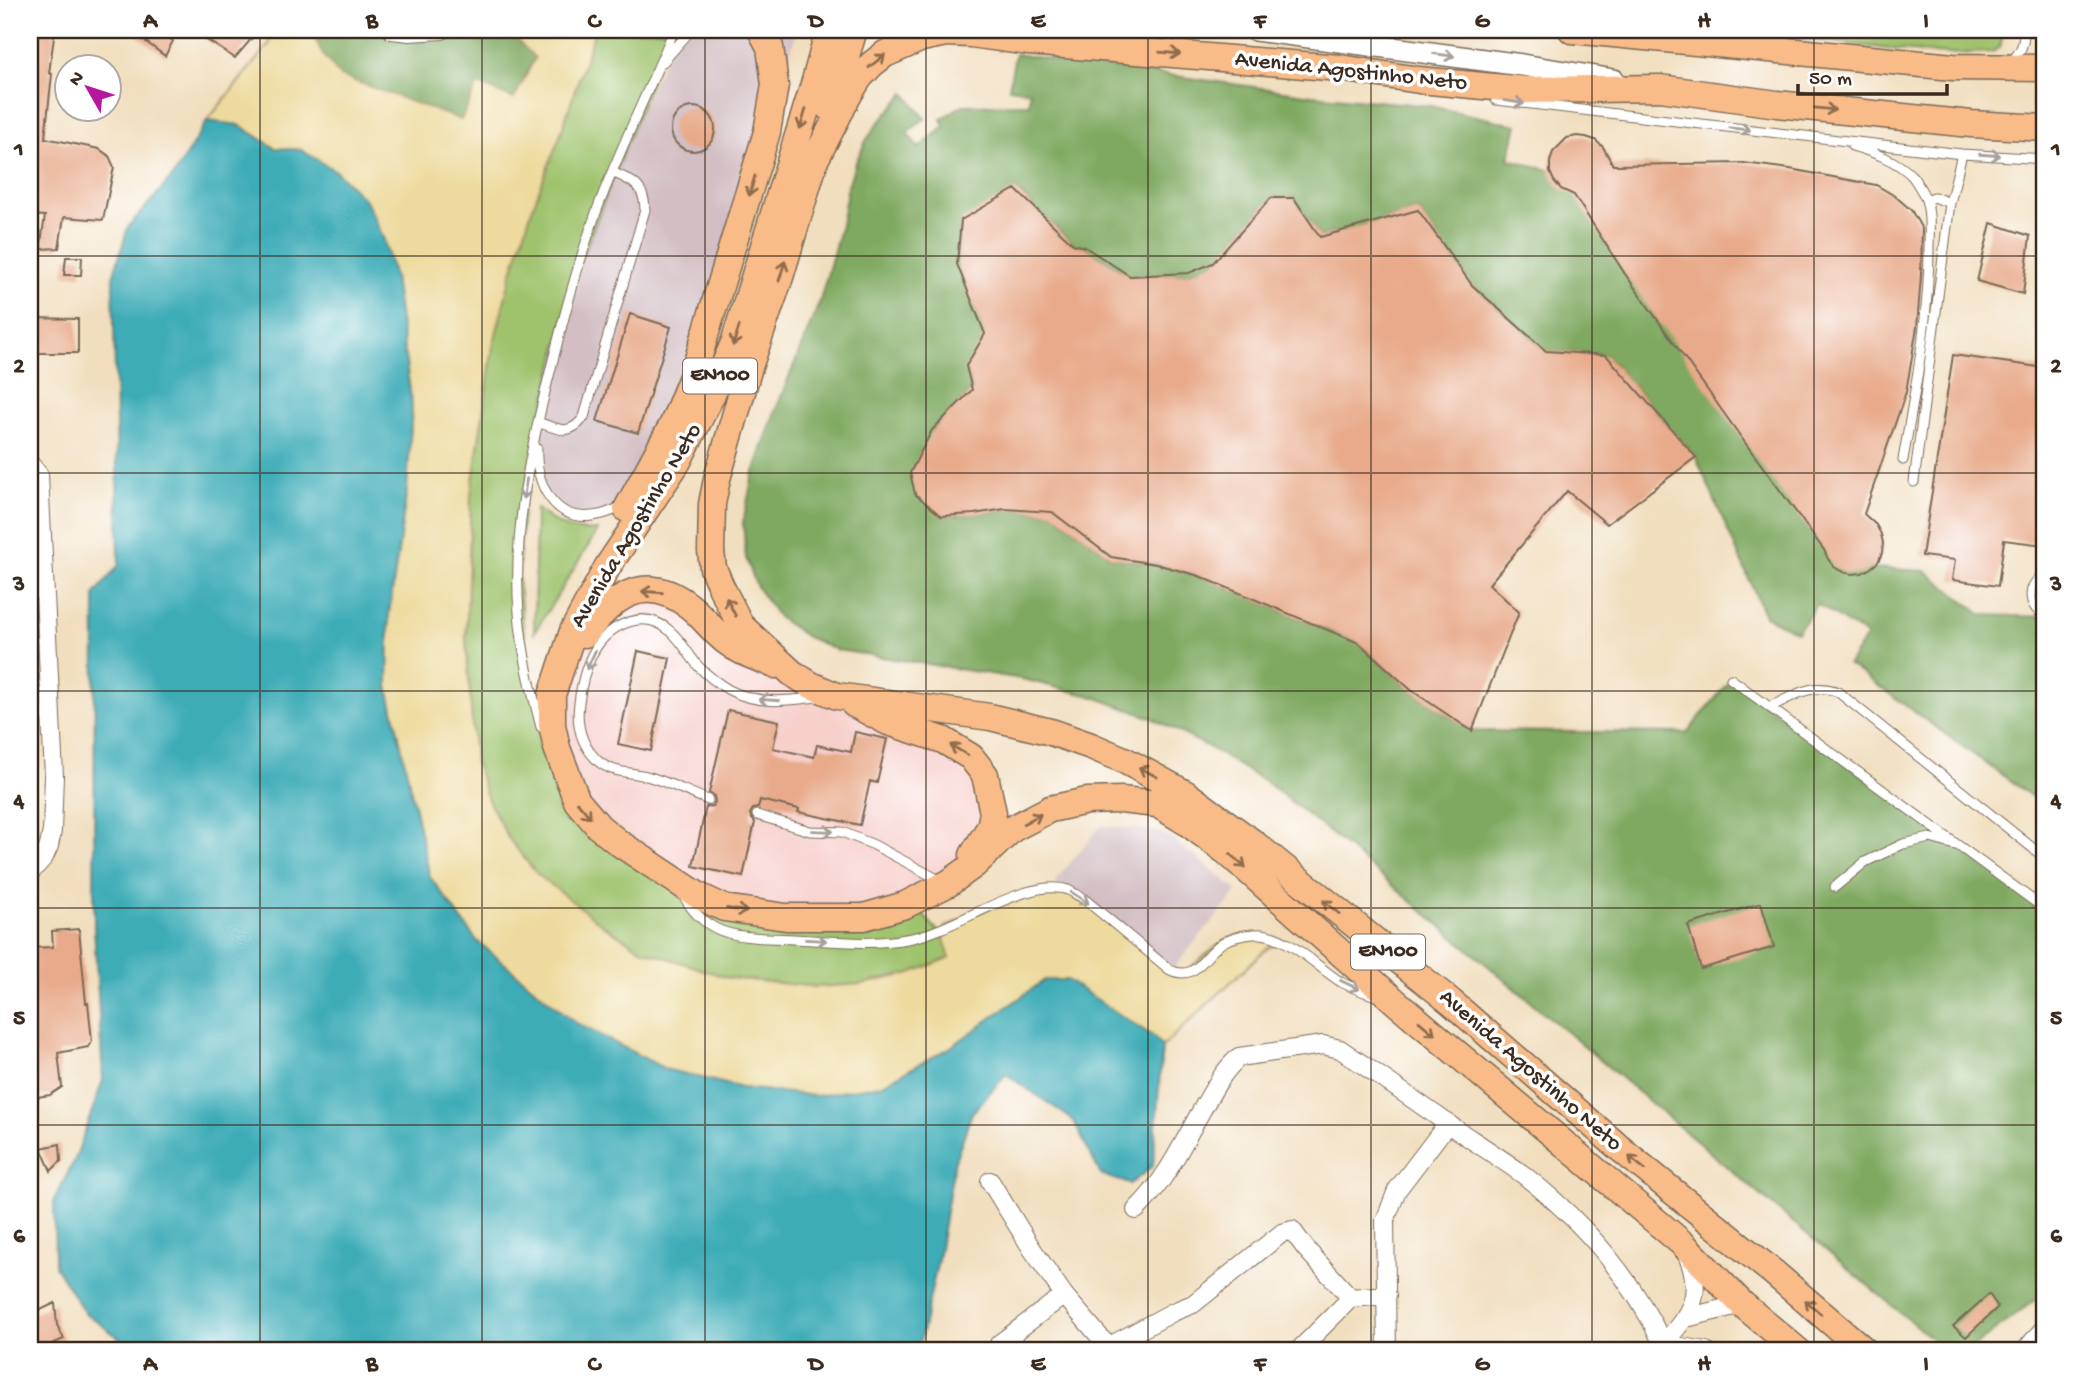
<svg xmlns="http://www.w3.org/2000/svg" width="2075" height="1381" font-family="'Gochi Hand',sans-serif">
<rect width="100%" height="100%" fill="#fff"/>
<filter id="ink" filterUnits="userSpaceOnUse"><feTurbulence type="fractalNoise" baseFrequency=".0143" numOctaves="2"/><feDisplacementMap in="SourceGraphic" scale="14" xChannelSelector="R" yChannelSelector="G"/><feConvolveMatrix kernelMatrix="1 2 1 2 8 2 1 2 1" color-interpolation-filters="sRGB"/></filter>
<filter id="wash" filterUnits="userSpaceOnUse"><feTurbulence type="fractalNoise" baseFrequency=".00686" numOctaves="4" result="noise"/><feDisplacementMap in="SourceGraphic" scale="28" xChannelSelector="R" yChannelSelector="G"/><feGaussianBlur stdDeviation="1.57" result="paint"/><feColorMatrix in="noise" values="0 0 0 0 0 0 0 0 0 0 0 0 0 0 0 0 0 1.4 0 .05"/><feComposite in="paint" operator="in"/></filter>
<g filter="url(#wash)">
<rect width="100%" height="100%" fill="#f1debe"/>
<path fill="#f7d0cc" d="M626,593L690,606L943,740L992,805L968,862L868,916L724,908L599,827L552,725L578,647Z"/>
<path fill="#d2bec3" d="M677,30H797L767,132L673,424L631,502L609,512L572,514L543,488L536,456L538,422L597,210Z
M1101,826L1151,830L1170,837L1238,891L1160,984L1060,900L1056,880Z"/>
<path fill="#9fc36d" stroke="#6d7646" stroke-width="2" d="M595,30H671L573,280L524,494L518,579L530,686L568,783L655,868L786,917L911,902L943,936L951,958L908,974L863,984L817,987L728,978L643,950L569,903L536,873L508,838L488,800L475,762L466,641L471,494L493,346L511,275L533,206L559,138Z
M1734,30H2000L2002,39L2000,47L1993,52L1947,54L1890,49Z
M536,508C556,525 570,533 598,530L534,633Z"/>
<path fill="#7fa960" stroke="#5d6a3f" stroke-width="2" d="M311,30H507L535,57L514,100L461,120L340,76L323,55Z
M1015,54L1312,95L1430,106L1517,125L1509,159L1570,176L1875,550L1871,568L1926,571L1982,615L2045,617V806L1848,664L1867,636L1817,604L1797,632L1765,616L1696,457L1606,355L1546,351L1472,285L1418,210L1320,237L1294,198H1271L1213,263L1189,273L1130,276L1085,247L1073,244L1016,189L961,221L957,264L983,307L986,342L966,366L972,390L932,430L941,516L974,514L1005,509L1052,512L1111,557L1156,564L1199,576L1359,643L1411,690L1472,731L1687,733L1731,679L2045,909V1292L1968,1351H1946L1329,832L1269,784L1205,745L1150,717L1091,696L1022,679L837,650L807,637L779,618L757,587L746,558L743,522L753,475L776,409L820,301L841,225L848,185L856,162L866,141L878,123L905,93L925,118L907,133L919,148L945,126L941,119L963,105L1029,104L1030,91L1009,88Z"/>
<path fill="#eeda9e" stroke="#94825e" stroke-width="2" d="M268,30H311L323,55L340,76L461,120L478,84L514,99L535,58L507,30H595L559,138L533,206L511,275L493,346L471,494L466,641L475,762L488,800L508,838L536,873L605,927L643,950L728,978L817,987L863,984L908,974L950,958L943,936L944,928L1024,892L1068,890L1181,975L1220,944L1254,934L1281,940L1265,950L1162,1047L1110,1008L1045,980L948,1049L881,1085L816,1096L742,1088L665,1069L576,1023L477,941L430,877L388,687L389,613L407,489L412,406L394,278L301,150L275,148L239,125L207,121L270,43Z"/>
<path fill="#3cacb7" stroke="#3c6b6a" stroke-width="2" d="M207,121L239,125L275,148L301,150L336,171L367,202L384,240L394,278L412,406L407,489L389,613L388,687L430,877L477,941L576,1023L665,1069L742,1088L816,1096L881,1085L948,1049L1045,980H1067L1154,1037L1162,1047L1153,1166L1130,1184L1101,1175L1073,1120L1006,1074L972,1113L954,1163L938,1260L918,1351H137L84,1312L55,1266L54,1200L75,1159L103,1080L94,927L95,594L119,565L113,277L128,227L174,175Z"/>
<g id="blocks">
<path fill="#e8aa8a" d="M30,30H55L49,73L52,74L45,138L99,149L109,156L114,167L103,220L64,217L59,248L40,249L45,216L30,215Z
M130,30H157L173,41L165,56Z
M191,30H259L235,58Z
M671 129a22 22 0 1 1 44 0a22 22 0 1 1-44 0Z
M1577,136L1586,137L1595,140L1603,147L1613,165L1744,163L1790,169L1876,185L1895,196L1911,210L1922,229L1921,275L1917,327L1906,392L1864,514L1876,525L1881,534L1883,543L1882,553L1878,562L1871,568L1862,573L1852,574L1843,572L1834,567L1828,559L1824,550L1743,440L1625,274L1574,195L1561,189L1554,181L1550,172V162L1553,152L1567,138Z
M1015,189L1073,244L1085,247L1130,276L1189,273L1213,263L1271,198H1294L1320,237L1418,210L1472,285L1546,351L1606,355L1696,457L1607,524L1567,491L1489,584L1519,612L1472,731L1411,690L1359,643L1199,576L1156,564L1111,557L1052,512L1005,509L974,514L941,516L915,494L910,473L932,430L972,390L966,366L985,334L957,264L961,220Z
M1991,223L2030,236L2023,294L1977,281Z
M66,257H82L81,275H64Z
M630,314L671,327L638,433L597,421Z
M30,318L78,319V353H30Z
M1953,355L2045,368V545L2004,540L1998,586L1952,580L1955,560L1922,556Z
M638,651L670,658L651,751L618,744Z
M728,710L779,721L773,748L814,757L817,745L851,752L855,732L887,739L877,783L870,781L860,825L798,812L799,809L760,800L758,808L753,809L750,814L752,819L755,822L743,877L693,866L706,807L712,806L715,802L714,796L709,793Z
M1761,903L1774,947L1701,969L1688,925Z
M79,929L86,1003H88L92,1041L88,1047L58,1053L62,1087L50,1095L30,1098V948L53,947L52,931Z
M60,1144L61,1161L51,1171L41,1148Z
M1989,1294L1998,1307L1966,1337L1953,1326Z
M55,1303L57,1325L64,1339L35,1351H30V1315Z"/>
</g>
</g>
<g filter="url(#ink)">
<use href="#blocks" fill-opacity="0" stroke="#7b6956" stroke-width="2"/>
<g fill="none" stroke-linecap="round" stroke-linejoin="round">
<defs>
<path id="service" d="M663,62L691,30
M2010,62C2020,54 2026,42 2023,30
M1496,100L1830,139L1962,154L2045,159
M1852,146C1873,152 1897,160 1913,177C1917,183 1924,194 1926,200C1931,215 1929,233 1929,248C1929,320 1915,390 1903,460
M1926,200L1934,197L1950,203
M538,422C557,429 570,437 584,417L645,210C645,186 633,181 612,172
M537,449C535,482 553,521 592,516C603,515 613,511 623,506
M1914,482L1950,203L1962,154
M2045,574C2027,584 2026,606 2045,616
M1731,679L2045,909
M1770,707C1794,696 1811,682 1838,692L2045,858
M541,727C531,689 522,652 519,613C513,537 528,461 546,388C561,328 576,268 597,210C620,148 649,90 674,30
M708,800C690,793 672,784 653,778C634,771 614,775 598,761C581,745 576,725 579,703C583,669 594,633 629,622C644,617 657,620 669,630C682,640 688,655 699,667C708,676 719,684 729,690C759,705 786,701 818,697
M757,815L810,831L842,832L874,845L941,881
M1835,887L1865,862L1903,844L1930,838L1955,845
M683,894C690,909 700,920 715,928C736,939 771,938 794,939C833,941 874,946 912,938C956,930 1027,876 1068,890C1073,892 1078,896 1083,898L1170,970C1197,982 1202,956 1222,943C1231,937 1242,935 1253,934C1285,931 1315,966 1341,982C1352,988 1364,992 1376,996"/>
<path id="minor" d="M392,30L409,32L442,30
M30,464L39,475L54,776L52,831L49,846L44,857L30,873
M990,1181L1032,1249L1064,1295L1112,1351
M1136,1210C1164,1183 1180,1149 1199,1115C1211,1094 1221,1073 1239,1057L1323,1045L1340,1049C1378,1075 1416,1101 1454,1128C1478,1144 1502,1159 1525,1176C1582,1221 1632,1278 1663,1344
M1351,1298L1387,1295
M1686,1318L1742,1304
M999,1344L1064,1295
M1663,1344C1690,1314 1705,1296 1687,1255
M1663,1344L1706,1351
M1108,1347L1173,1312L1193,1304L1282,1233L1292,1230L1306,1249L1351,1298L1298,1351
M1387,1351L1385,1221L1397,1190L1448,1123
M2025,1351L2045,1327"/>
<path id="tertiary" d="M1255,30L1522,65L1614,80"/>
<path id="primary" d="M829,30L815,81L734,343L712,394L677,463L608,566L573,631L552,695V725L557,748L577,801L599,827L619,843L699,896L724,908L786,917H864L905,905L949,883L974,865L1012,829L1050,809L1087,801L1121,800L1157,804L1188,823L1227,852L1397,1003L1683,1244L1742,1304L1798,1351
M1572,30L1953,67L2045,68
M830,108L854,30
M627,509L673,424L694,372L767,132L775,85L770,47L761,30
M585,634C612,597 644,572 688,605C702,615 712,631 727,642C741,653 759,658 775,665
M854,704L888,722L943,740L971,757L985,775L993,813L990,827L973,855
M1865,1351L1774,1273L1623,1151L1451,1002L1252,842L1186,794L1124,760L1091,746L1051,732L990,717L837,696L811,685L792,673L741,626L721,587L713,568L711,551L712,504L717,479L749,367L780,277L815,160L849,94L859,78L872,64L885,54L922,38L946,33L971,34L1029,42L1340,68L1419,80L1526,90L1660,88L1777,104L1971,124L2045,128"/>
</defs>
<use href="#service" stroke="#7b6956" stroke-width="11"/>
<use href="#minor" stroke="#7b6956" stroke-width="20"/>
<use href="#tertiary" stroke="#7b6956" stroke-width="24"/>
<use href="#primary" stroke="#7b6956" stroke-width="29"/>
<use href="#service" stroke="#fff" stroke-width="9"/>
<use href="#minor" stroke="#fff" stroke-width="18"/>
<use href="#tertiary" stroke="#fff" stroke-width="21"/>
<use href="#primary" stroke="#f9bc89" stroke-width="26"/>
</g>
<defs><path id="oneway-shaft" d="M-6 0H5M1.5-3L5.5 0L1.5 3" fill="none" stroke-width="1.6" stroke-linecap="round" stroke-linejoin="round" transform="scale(1.75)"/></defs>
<g stroke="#906c4e">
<use href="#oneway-shaft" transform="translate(1170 53) rotate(5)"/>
<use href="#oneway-shaft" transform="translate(877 61) rotate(-39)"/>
<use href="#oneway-shaft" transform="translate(1825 109) rotate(6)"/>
<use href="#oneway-shaft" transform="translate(803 119) rotate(107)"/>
<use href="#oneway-shaft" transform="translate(752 186) rotate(106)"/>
<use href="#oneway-shaft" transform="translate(782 271) rotate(-73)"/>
<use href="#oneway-shaft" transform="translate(736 336) rotate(108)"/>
<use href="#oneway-shaft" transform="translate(652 592) rotate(-176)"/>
<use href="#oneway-shaft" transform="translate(731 607) rotate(-117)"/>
<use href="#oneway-shaft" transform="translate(959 750) rotate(-149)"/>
<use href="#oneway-shaft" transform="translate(1148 772) rotate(-152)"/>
<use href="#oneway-shaft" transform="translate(584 810) rotate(50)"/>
<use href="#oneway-shaft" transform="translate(1032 819) rotate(-29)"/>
<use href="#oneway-shaft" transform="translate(1238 861) rotate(41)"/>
<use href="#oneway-shaft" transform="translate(1331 907) rotate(-141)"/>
<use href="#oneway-shaft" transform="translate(737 910) rotate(9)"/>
<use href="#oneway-shaft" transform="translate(1427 1028) rotate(40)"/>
<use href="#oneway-shaft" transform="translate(1637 1163) rotate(-141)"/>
<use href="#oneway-shaft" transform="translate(1813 1307) rotate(-139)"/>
</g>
<g stroke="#a79f9a">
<use href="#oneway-shaft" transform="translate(1444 55) rotate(7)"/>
<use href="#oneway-shaft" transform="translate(1514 102) rotate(9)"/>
<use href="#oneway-shaft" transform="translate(1740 129) rotate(6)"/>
<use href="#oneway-shaft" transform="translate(1990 155) rotate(4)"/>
<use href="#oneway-shaft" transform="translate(525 489) rotate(99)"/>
<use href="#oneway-shaft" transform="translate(591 660) rotate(115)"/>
<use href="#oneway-shaft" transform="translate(769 700) rotate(-176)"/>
<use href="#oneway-shaft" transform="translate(823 831) rotate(2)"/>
<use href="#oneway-shaft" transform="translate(1080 898) rotate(33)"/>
<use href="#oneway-shaft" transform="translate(816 940) rotate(3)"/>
<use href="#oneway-shaft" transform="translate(1350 985) rotate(25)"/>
</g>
</g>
<path fill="none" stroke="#3b2a1e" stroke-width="2" stroke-opacity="0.55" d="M260,30V1351M482,30V1351M705,30V1351M926,30V1351M1148,30V1351M1371,30V1351M1592,30V1351M1814,30V1351M30,256H2045M30,473H2045M30,691H2045M30,908H2045M30,1125H2045"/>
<g text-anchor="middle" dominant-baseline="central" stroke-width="7" stroke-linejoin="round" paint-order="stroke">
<g fill="#fff" stroke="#766a62" stroke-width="2">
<rect x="683" y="358.5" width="74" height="35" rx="5"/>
<rect x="1351" y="934.5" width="74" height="35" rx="5"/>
</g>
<g font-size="21" font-weight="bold" fill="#3b2a1e">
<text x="720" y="376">EN100</text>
<text x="1388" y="952">EN100</text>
</g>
<g font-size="23" fill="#3b2a1e" stroke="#fff">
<text transform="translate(1351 72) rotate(6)">Avenida Agostinho Neto</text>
<text transform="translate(637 526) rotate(-59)">Avenida Agostinho Neto</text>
<text transform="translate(1530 1071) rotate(41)">Avenida Agostinho Neto</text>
</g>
</g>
<rect width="2075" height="1381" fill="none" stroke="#fff" stroke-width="77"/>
<g transform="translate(88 88) rotate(309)"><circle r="33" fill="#ffffff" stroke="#b1aaa5" stroke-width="2"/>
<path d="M0-5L12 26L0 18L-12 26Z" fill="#b5179e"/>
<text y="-10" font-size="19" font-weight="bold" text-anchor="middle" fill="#3b2a1e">N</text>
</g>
<path d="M1798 84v10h149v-10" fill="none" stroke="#3b2a1e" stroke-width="3.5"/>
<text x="1809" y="84" font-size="21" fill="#3b2a1e" stroke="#ffffff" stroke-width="5" paint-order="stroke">50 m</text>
<rect x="38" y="38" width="1998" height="1304" fill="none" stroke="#3b2a1e" stroke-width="2.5"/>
<g font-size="23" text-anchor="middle" font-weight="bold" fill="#3b2a1e">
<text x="150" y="27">A</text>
<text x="372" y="27">B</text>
<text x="594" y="27">C</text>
<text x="816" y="27">D</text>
<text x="1038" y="27">E</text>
<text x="1260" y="27">F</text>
<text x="1482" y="27">G</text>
<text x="1704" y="27">H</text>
<text x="1926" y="27">I</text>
<text x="19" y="155">1</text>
<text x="2056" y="155">1</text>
<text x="19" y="372">2</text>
<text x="2056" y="372">2</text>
<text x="19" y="590">3</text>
<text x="2056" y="590">3</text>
<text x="19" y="807">4</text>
<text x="2056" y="807">4</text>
<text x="19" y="1024">5</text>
<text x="2056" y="1024">5</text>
<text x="19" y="1242">6</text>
<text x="2056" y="1242">6</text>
<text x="150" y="1370">A</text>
<text x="372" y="1370">B</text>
<text x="594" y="1370">C</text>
<text x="816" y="1370">D</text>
<text x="1038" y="1370">E</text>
<text x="1260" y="1370">F</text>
<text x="1482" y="1370">G</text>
<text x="1704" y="1370">H</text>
<text x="1926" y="1370">I</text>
</g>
</svg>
